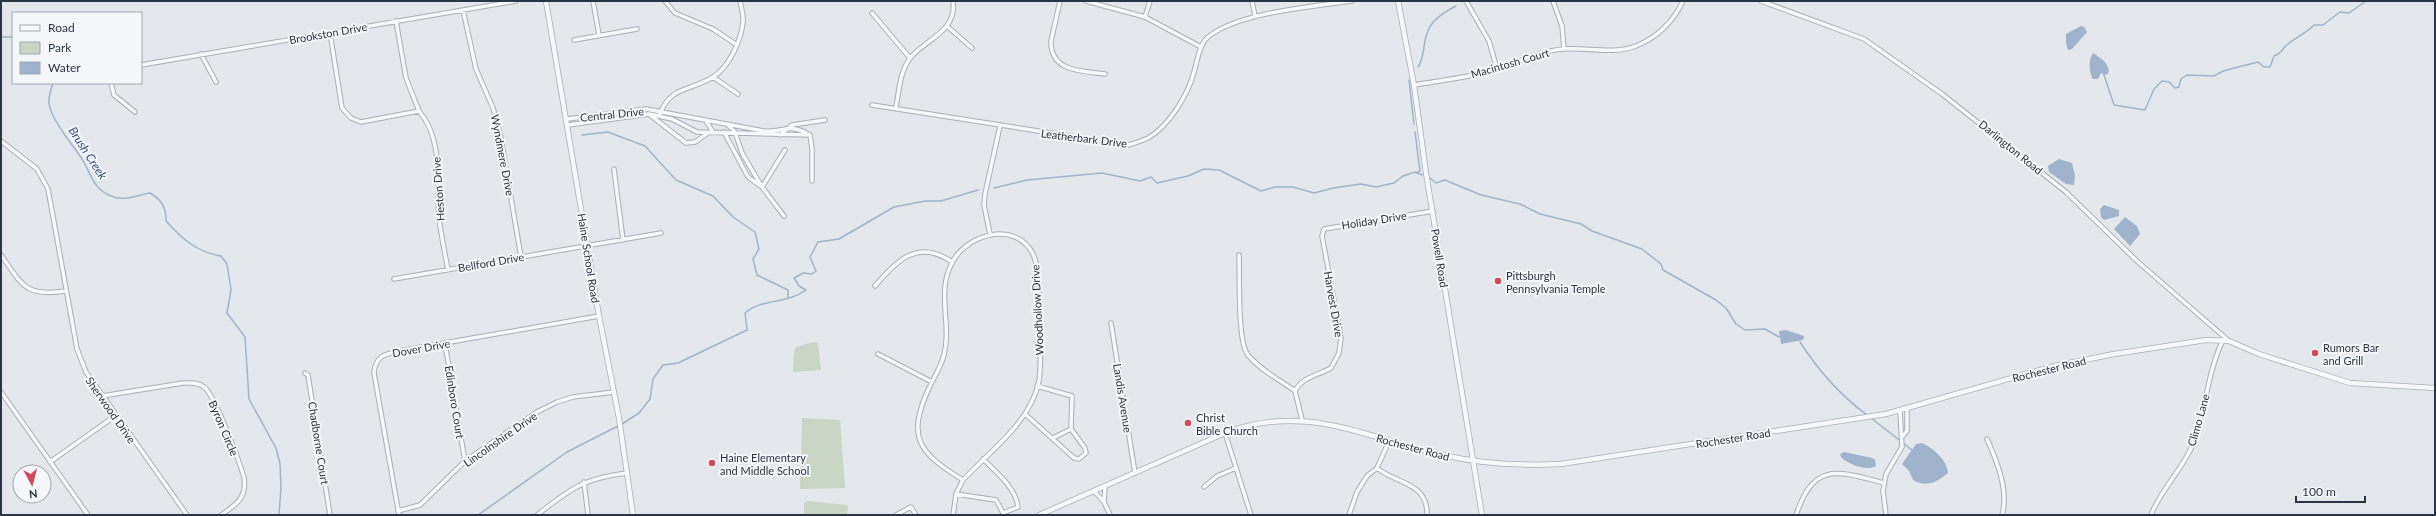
<svg xmlns="http://www.w3.org/2000/svg" width="2436" height="516" font-family="Lato,sans-serif">
<rect width="100%" height="100%" fill="#e4e7ec"/>
<path fill="#c9d6c5" d="M813,342L818,343L821,370L793,372L794,352L796,347Z
M802,418L840,420L845,488L800,489Z
M807,501L848,505L847,515H804V503Z"/>
<path fill="#9fb4cc" d="M2081,26L2084,27L2087,32L2072,49L2068,50L2066,43V34Z
M2093,53C2101,59 2108,61 2109,72L2106,75L2101,73L2098,79H2093C2089,73 2088,60 2093,53Z
M2059,159L2072,163L2075,176L2074,185L2066,184L2049,172L2048,166Z
M2104,205L2119,210V216L2104,220L2101,217L2100,209Z
M2125,217L2137,226L2140,234L2130,246L2114,229Z
M1786,330L1804,336L1803,340L1781,344L1779,331Z
M1922,443C1933,448 1947,460 1948,473C1937,482 1926,488 1913,480L1909,471L1902,464L1916,444Z
M1844,452L1872,458L1875,460L1876,466C1868,472 1847,464 1841,457L1840,454Z"/>
<g fill="none" stroke-linecap="round" stroke-linejoin="round">
<path stroke="#9fb4cc" stroke-width="1.5" d="M1,37H13
M1418,67C1426,55 1422,43 1428,31C1432,20 1446,11 1456,6
M2103,72L2114,105L2145,110L2154,89L2162,81L2169,82L2175,88L2179,87L2181,79L2187,75L2214,76L2223,71L2258,62L2264,67H2270L2274,56C2283,53 2282,48 2288,44C2297,37 2306,33 2314,25H2323L2340,12L2349,13L2366,1
M1409,80L1414,124
M53,83C51,89 48,98 49,104C52,120 71,143 80,156C91,171 91,188 111,196C123,202 137,195 150,193C162,200 166,207 166,221C182,239 197,252 221,256L227,264L231,290L227,313L245,337L249,399L276,448L280,464L281,488L279,515
M1415,132L1420,171L1416,173
M582,135L608,132L645,146L676,180L713,196L733,217L755,232L759,249L753,259L757,275L788,290V298
M1430,178L1436,183L1445,180L1481,195L1520,204L1540,214L1581,224L1592,231L1642,249L1661,264L1663,270L1716,300L1726,308L1736,324L1745,330L1765,329L1779,337
M994,188L1027,180L1102,173L1140,181L1151,177L1157,183L1188,176L1204,169L1219,170L1261,191L1275,187H1293L1314,193L1333,188L1361,184L1376,187L1394,183L1403,176L1415,172L1422,175
M1800,342C1818,370 1840,395 1867,415
M1871,418L1912,450
M622,424L639,413L650,399L653,379L663,365L678,363L747,330L745,313C762,298 788,304 806,290L799,286L794,278L803,273L812,274L816,271L810,257L818,242L839,239L894,207L925,201H941L978,190
M478,515L567,452L618,426"/>
<defs>
<path id="minor" d="M593,1L599,35
M665,1L675,13L713,29L737,45
M1060,1L1051,41C1050,72 1082,71 1105,74
M1086,1L1145,17L1201,47
M1252,1L1255,16
M1466,1L1489,41L1497,69
M1553,1L1562,26L1564,49
M1761,1L1864,39L1942,94L2066,192L2138,262L2229,341
M463,10L476,69L493,108L500,133L521,257
M872,13L910,58
M1145,17L1150,1
M948,27L972,48
M330,33L342,108L351,118L361,122L419,111L406,78L396,21
M574,40L637,29
M201,54L216,82
M141,65L516,1
M713,77L738,94
M111,83L114,95L135,112
M1414,85C1437,81 1462,78 1485,73C1512,66 1536,51 1564,49C1588,47 1612,55 1636,46C1658,37 1673,22 1683,1
M872,105L1128,145C1135,143 1142,141 1148,138C1169,126 1188,95 1194,72C1197,62 1199,45 1207,38C1234,13 1315,6 1352,1
M896,107C899,91 900,70 911,57C928,38 957,31 953,1
M419,111C444,140 436,183 439,218C441,236 445,253 448,270
M660,114C670,86 691,91 713,77C729,67 741,41 743,22C744,16 741,7 740,1
M650,115L686,143L695,142L708,133
M567,119L646,109L764,131C783,133 789,122 810,135L812,149V181
M706,121L713,132
M568,125L649,114L672,119L697,132L810,135
M724,132L748,177L762,187L742,153L735,132L728,125
M780,135L792,125L825,120
M1,141L37,169L48,189L77,349L86,372L187,515
M614,169L623,240
M784,216L762,187L785,150
M990,234L984,205L985,194L1000,126
M1,255C23,286 25,297 66,291
M1239,255C1240,275 1237,342 1248,355C1260,370 1280,380 1295,391
M394,279L661,233
M875,286C896,261 918,238 952,262
M1111,323L1135,473
M445,344L465,461
M878,354L932,382
M305,373L308,375L330,515
M1,392L88,515
M102,396L183,383C190,383 198,382 204,387C215,395 239,461 244,477C247,498 237,504 221,515
M1025,414L1074,458L1079,459L1086,453L1085,448L1071,429L1072,396L1037,386
M1302,420L1295,391C1302,377 1319,375 1331,368L1339,353L1341,338L1322,236L1324,229L1433,211
M1225,433L1251,515
M1902,437L1907,431V409
M1053,438L1071,429
M1987,439C1997,461 2009,491 2002,515
M50,462L115,416
M1377,468C1396,484 1428,482 1427,515
M584,482L588,515
M1204,487L1217,476L1236,468
M1094,491L1104,502L1110,515
M956,494L996,500L1003,513L1018,507C1016,488 996,472 983,459
M1104,502L1105,487
M398,511L420,505L465,461L537,412L557,402L573,397L614,392
M399,515L374,373C375,357 384,354 399,351L599,316
M537,515C570,489 584,478 627,473
M896,515L911,507L916,515
M953,515L956,494L963,480C990,451 1031,422 1039,381C1042,359 1040,336 1039,314C1038,296 1041,271 1033,254C1016,220 966,234 952,263C936,292 952,324 944,355C941,367 934,377 929,388C906,438 919,453 963,480
M1349,515L1357,492L1367,476L1377,468L1389,441
M1796,515C1814,461 1838,471 1884,483
M1886,515L1883,491L1886,474L1902,447L1900,411
M2151,515C2161,489 2183,469 2193,444C2206,410 2207,373 2223,340"/>
<path id="tertiary" d="M546,1L599,316L619,418L633,515
M1398,1L1414,85L1426,173L1482,515
M1039,515L1225,433C1307,402 1364,438 1443,455C1482,464 1521,466 1561,464L1886,414L2054,366L2114,354L2206,340L2229,341L2259,354L2350,383L2435,388"/>
</defs>
<use href="#minor" stroke="#a9aeb7" stroke-width="5.5"/>
<use href="#tertiary" stroke="#a9aeb7" stroke-width="6"/>
<use href="#minor" stroke="#f7f8fa" stroke-width="3.5"/>
<use href="#tertiary" stroke="#f7f8fa" stroke-width="4.5"/>
</g>
<g fill="#d1495b" stroke="#f4f6f9" stroke-width="1.5">
<circle cx="1498" cy="281" r="4"/>
<circle cx="2315" cy="353" r="4"/>
<circle cx="1188" cy="423" r="4"/>
<circle cx="712" cy="463" r="4"/>
</g>
<g text-anchor="middle" dominant-baseline="central" stroke-width="4" stroke-linejoin="round" paint-order="stroke">
<g font-size="11" fill="#2b3445" stroke="#f4f6f9">
<text transform="translate(328 33) rotate(-10)">Brookston Drive</text>
<text transform="translate(1510 63) rotate(-16)">Macintosh Court</text>
<text transform="translate(612 114) rotate(-6)">Central Drive</text>
<text transform="translate(1084 138) rotate(7)">Leatherbark Drive</text>
<text transform="translate(2011 147) rotate(39)">Darlington Road</text>
<text transform="translate(503 155) rotate(79)">Wyndmere Drive</text>
<text transform="translate(438 189) rotate(-94)">Heston Drive</text>
<text transform="translate(1374 220) rotate(-9)">Holiday Drive</text>
<text transform="translate(589 258) rotate(81)">Haine School Road</text>
<text transform="translate(1440 258) rotate(81)">Powell Road</text>
<text transform="translate(491 262) rotate(-10)">Bellford Drive</text>
<text transform="translate(1334 304) rotate(80)">Harvest Drive</text>
<text transform="translate(1037 310) rotate(-93)">Woodhollow Drive</text>
<text transform="translate(421 348) rotate(-10)">Dover Drive</text>
<text transform="translate(2049 369) rotate(-14)">Rochester Road</text>
<text transform="translate(1123 398) rotate(81)">Landis Avenue</text>
<text transform="translate(455 402) rotate(81)">Edinboro Court</text>
<text transform="translate(111 410) rotate(55)">Sherwood Drive</text>
<text transform="translate(2198 420) rotate(-74)">Climo Lane</text>
<text transform="translate(224 428) rotate(67)">Byron Circle</text>
<text transform="translate(1733 438) rotate(-9)">Rochester Road</text>
<text transform="translate(500 439) rotate(-35)">Lincolnshire Drive</text>
<text transform="translate(319 443) rotate(81)">Chadborne Court</text>
<text transform="translate(1413 447) rotate(15)">Rochester Road</text>
</g>
<g font-size="11" fill="#2b3445" stroke="#f4f6f9" text-anchor="start">
<text x="1506" y="275">Pittsburgh<tspan x="1506" dy="13">Pennsylvania Temple</tspan></text>
<text x="2323" y="347">Rumors Bar<tspan x="2323" dy="13">and Grill</tspan></text>
<text x="1196" y="417">Christ<tspan x="1196" dy="13">Bible Church</tspan></text>
<text x="720" y="457">Haine Elementary<tspan x="720" dy="13">and Middle School</tspan></text>
</g>
<g font-size="12" font-style="italic" fill="#34527a" stroke="#f4f6f9">
<text transform="translate(88 153) rotate(57)">Brush Creek</text>
</g>
</g>
<rect width="2436" height="516" fill="none" stroke="#2b3445" stroke-width="4"/>
<rect x="12" y="12" width="130" height="72" fill="#f4f6f9" stroke="#a4a8b1"/>
<rect x="20" y="25" width="20" height="6" fill="#f7f8fa" stroke="#a4a8b1"/>
<text x="48" y="32" font-size="12" fill="#2b3445">Road</text>
<rect x="20" y="42" width="20" height="12" fill="#c9d6c5" stroke="#a4a8b1"/>
<text x="48" y="52" font-size="12" fill="#2b3445">Park</text>
<rect x="20" y="62" width="20" height="12" fill="#9fb4cc" stroke="#a4a8b1"/>
<text x="48" y="72" font-size="12" fill="#2b3445">Water</text>
<g transform="translate(32 484) rotate(173)"><circle r="19" fill="#f4f6f9" stroke="#a4a8b1"/>
<path d="M0-3L7 15L0 10L-7 15Z" fill="#d1495b"/>
<text y="-6" font-size="11" font-weight="bold" text-anchor="middle" fill="#2b3445">N</text>
</g>
<path d="M2296 496v6h69v-6" fill="none" stroke="#2b3445" stroke-width="2"/>
<text x="2302" y="496" font-size="12" fill="#2b3445" stroke="#f4f6f9" stroke-width="3" paint-order="stroke">100 m</text>
</svg>
